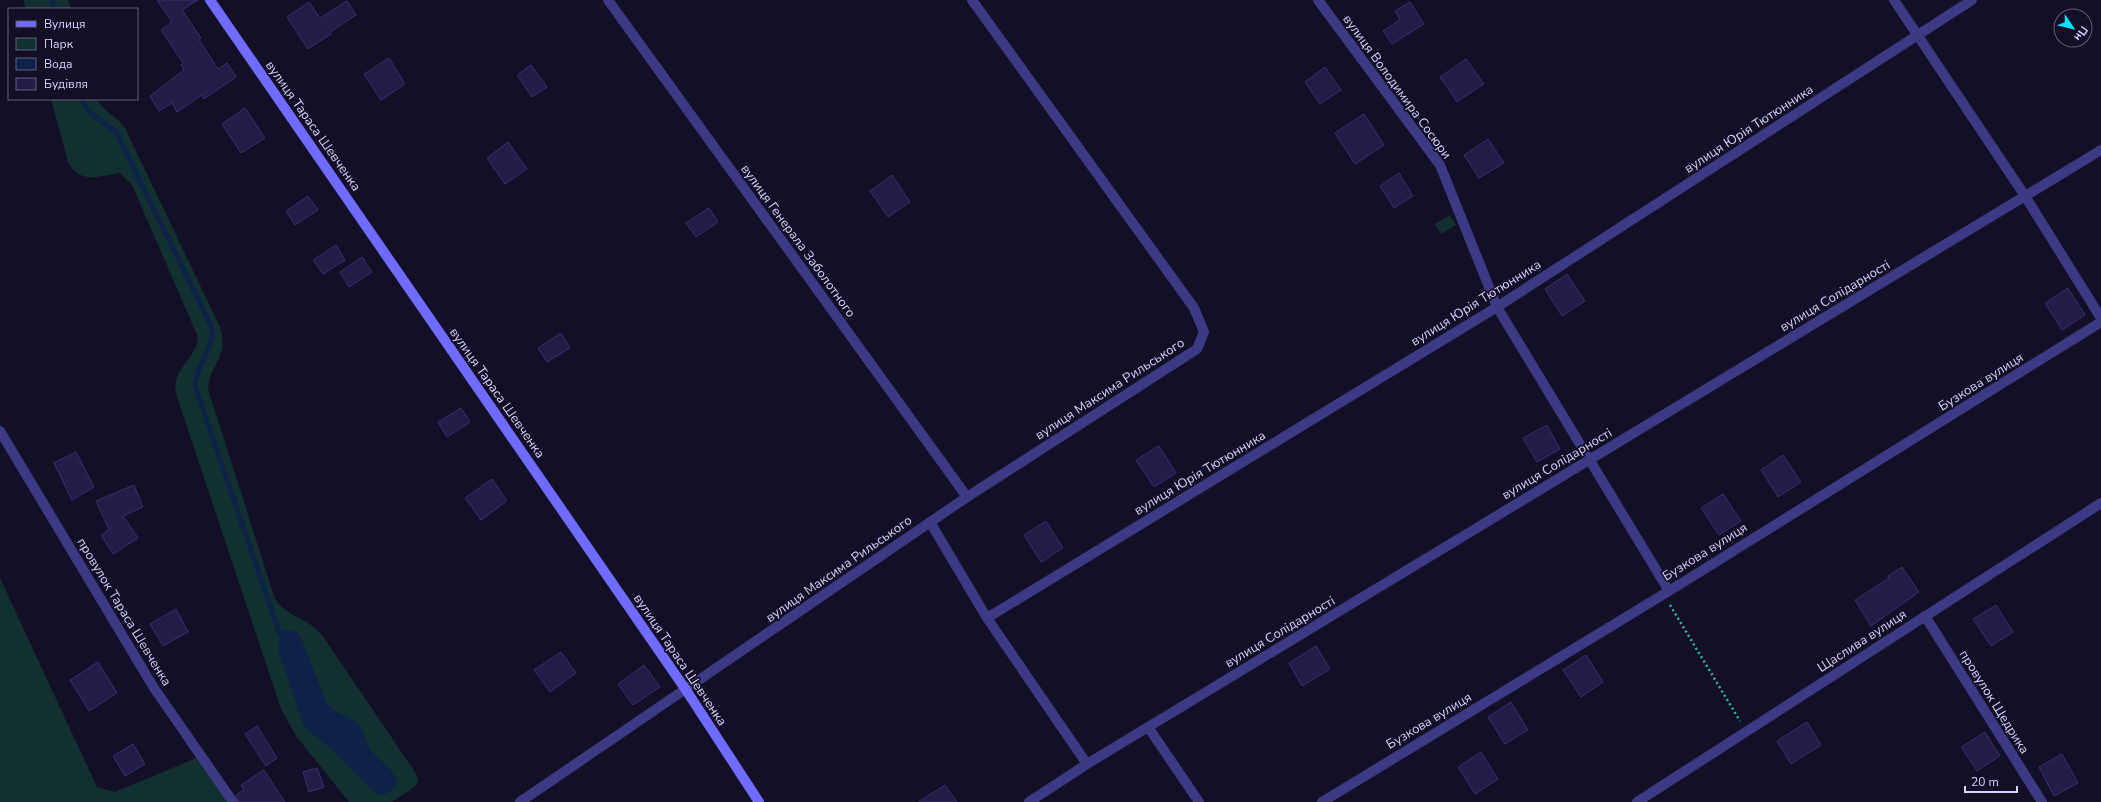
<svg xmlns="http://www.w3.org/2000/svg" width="2101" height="802" font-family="'Nunito Sans',sans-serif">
<rect width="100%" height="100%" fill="#130f26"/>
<path fill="#12302f" d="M23,0H68L71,9H26Z
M51,99H97C103,112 117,116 125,128L220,327C229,358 210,363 208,389L274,596C283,617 307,616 322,635L415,772L418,779L416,786L392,802H349L296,736L281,709L176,394C171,367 197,360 198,337L132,185L120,173C99,176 80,185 68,162Z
M1450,215L1456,225L1441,234L1435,224Z
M0,578L97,787L115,792L201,756L233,802H0Z"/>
<path fill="#0c2248" d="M285,630L297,632L301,638L327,704C335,714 346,715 356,722C364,728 364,738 369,746C376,761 394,766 397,783C394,791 388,794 380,795L374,792L329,747L304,727L279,652L280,635Z"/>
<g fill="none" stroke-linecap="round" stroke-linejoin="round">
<path stroke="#0c2248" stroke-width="5" d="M52,0L55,9
M81,99L89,112L116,132L212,328C216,344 195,367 195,386L280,635"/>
</g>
<path fill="#241b47" stroke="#3b2d73" d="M157,0H198L182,10L201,38L199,40L218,69L227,63L236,77L204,99L202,95L177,112L172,103L159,111L150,96L184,70L181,65L183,63L161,30L172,22Z
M347,1L356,15L330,32L331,34L308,49L287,17L309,2L320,18Z
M1410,2L1424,24L1392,44L1383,31L1400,20L1395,11Z
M389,58L405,84L381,100L364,74Z
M1466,59L1484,84L1457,102L1440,77Z
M531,65L547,87L532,97L517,75Z
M1325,67L1341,90L1320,104L1305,82Z
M245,108L265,138L241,153L222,124Z
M1364,114L1384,145L1355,164L1335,133Z
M1488,139L1504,163L1479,178L1464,155Z
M508,142L527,169L505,184L487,158Z
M1399,173L1413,196L1394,208L1380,186Z
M892,175L910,202L888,217L870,191Z
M308,196L318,210L295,225L286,211Z
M709,208L718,222L696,237L686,223Z
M336,245L345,260L323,274L313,260Z
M362,257L372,272L349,287L340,272Z
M1567,274L1585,301L1562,316L1545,289Z
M2068,288L2085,315L2062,330L2045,303Z
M561,333L570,348L547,362L538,348Z
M461,408L470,422L447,437L438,422Z
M1547,425L1560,449L1537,462L1523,438Z
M1159,446L1176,473L1154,487L1136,460Z
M76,452L94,487L72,500L54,463Z
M1783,455L1801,482L1778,497L1761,470Z
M492,479L507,501L481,520L465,498Z
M134,485L143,507L123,516L138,538L113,554L101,535L109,530L96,501Z
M1723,494L1741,521L1719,535L1701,508Z
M1046,521L1063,548L1041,562L1024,535Z
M1902,567L1919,592L1871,626L1855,600L1889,578L1888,576Z
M1996,605L2013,632L1991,646L1973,619Z
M176,609L188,632L163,646L150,624Z
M1316,646L1330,669L1302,686L1289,663Z
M561,652L576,673L550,692L534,670Z
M1586,655L1603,682L1581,697L1563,670Z
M98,662L117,693L89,711L70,680Z
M644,665L660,687L633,705L618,684Z
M1511,702L1528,730L1505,744L1488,717Z
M1807,722L1821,745L1791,764L1777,741Z
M257,726L277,758L266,766L245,734Z
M1985,732L2000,756L1977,771L1961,747Z
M133,744L145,764L125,776L113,756Z
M1481,752L1498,779L1475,794L1458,767Z
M2062,754L2078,783L2054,796L2039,767Z
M317,768L324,787L309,792L303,772Z
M264,770L285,802H239L236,795L244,790L241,785Z
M945,785L957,802H918Z"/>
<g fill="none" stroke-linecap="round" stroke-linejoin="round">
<path stroke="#2fb8b0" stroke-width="2.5" stroke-dasharray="2 3" stroke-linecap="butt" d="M1670,605L1740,721"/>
<path stroke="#3d3a85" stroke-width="10" d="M608,0L967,497
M1318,0L1440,165L1497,307L1669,591
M1894,0L2025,196L2101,318
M0,431L154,688L233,802
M930,522L987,618L1087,764
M1925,616L2042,802
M987,618L1497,307L1972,0
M1148,727L1199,802
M520,802L967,497L1197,349L1204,332L1194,308L972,0
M1029,802L1087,764L2101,150
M1322,802L1669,591L2101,322
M1637,802L2101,503"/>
<path stroke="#6f6bff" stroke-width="10" d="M210,0L686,690L759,802"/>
</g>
<g text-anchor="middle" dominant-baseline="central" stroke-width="3.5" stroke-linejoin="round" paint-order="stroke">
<g font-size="13" fill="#d9d4ff" stroke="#130f26">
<text transform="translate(1397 87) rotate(54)">вулиця Володимира Сосюри</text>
<text transform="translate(313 126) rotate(55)">вулиця Тараса Шевченка</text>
<text transform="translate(1749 129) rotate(-33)">вулиця Юрія Тютюнника</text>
<text transform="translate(798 241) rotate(54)">вулиця Генерала Заболотного</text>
<text transform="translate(1835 296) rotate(-31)">вулиця Солідарності</text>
<text transform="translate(1476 303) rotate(-32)">вулиця Юрія Тютюнника</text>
<text transform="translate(1981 382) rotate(-32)">Бузкова вулиця</text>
<text transform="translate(1110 389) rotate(-33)">вулиця Максима Рильського</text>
<text transform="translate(497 393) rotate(55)">вулиця Тараса Шевченка</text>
<text transform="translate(1557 464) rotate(-31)">вулиця Солідарності</text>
<text transform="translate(1200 473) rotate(-31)">вулиця Юрія Тютюнника</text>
<text transform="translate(1705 552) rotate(-32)">Бузкова вулиця</text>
<text transform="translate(839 569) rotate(-35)">вулиця Максима Рильського</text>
<text transform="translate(124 612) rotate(59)">провулок Тараса Шевченка</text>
<text transform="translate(1280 632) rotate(-31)">вулиця Солідарності</text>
<text transform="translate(1862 641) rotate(-33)">Щаслива вулиця</text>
<text transform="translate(680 660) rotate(56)">вулиця Тараса Шевченка</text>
<text transform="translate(1994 702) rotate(58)">провулок Щедрика</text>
<text transform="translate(1429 721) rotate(-31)">Бузкова вулиця</text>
</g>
</g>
<rect x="8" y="8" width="130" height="92" fill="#130f26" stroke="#625e7d"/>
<rect x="16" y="21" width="20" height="6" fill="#6f6bff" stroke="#625e7d"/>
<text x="44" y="28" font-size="12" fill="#d9d4ff">Вулиця</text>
<rect x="16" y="38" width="20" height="12" fill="#12302f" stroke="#625e7d"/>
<text x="44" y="48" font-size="12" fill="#d9d4ff">Парк</text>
<rect x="16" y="58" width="20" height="12" fill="#0c2248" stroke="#625e7d"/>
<text x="44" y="68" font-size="12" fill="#d9d4ff">Вода</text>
<rect x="16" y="78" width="20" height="12" fill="#241b47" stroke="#625e7d"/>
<text x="44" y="88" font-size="12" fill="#d9d4ff">Будівля</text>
<g transform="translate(2073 28) rotate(125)"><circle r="19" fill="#130f26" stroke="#625e7d"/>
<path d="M0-3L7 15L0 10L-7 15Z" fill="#00e5ff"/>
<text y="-6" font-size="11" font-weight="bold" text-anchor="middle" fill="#d9d4ff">Пн</text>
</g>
<path d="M1965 786v6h52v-6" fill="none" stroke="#d9d4ff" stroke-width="2"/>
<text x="1971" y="786" font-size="12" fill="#d9d4ff" stroke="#130f26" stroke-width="3" paint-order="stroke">20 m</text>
</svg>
